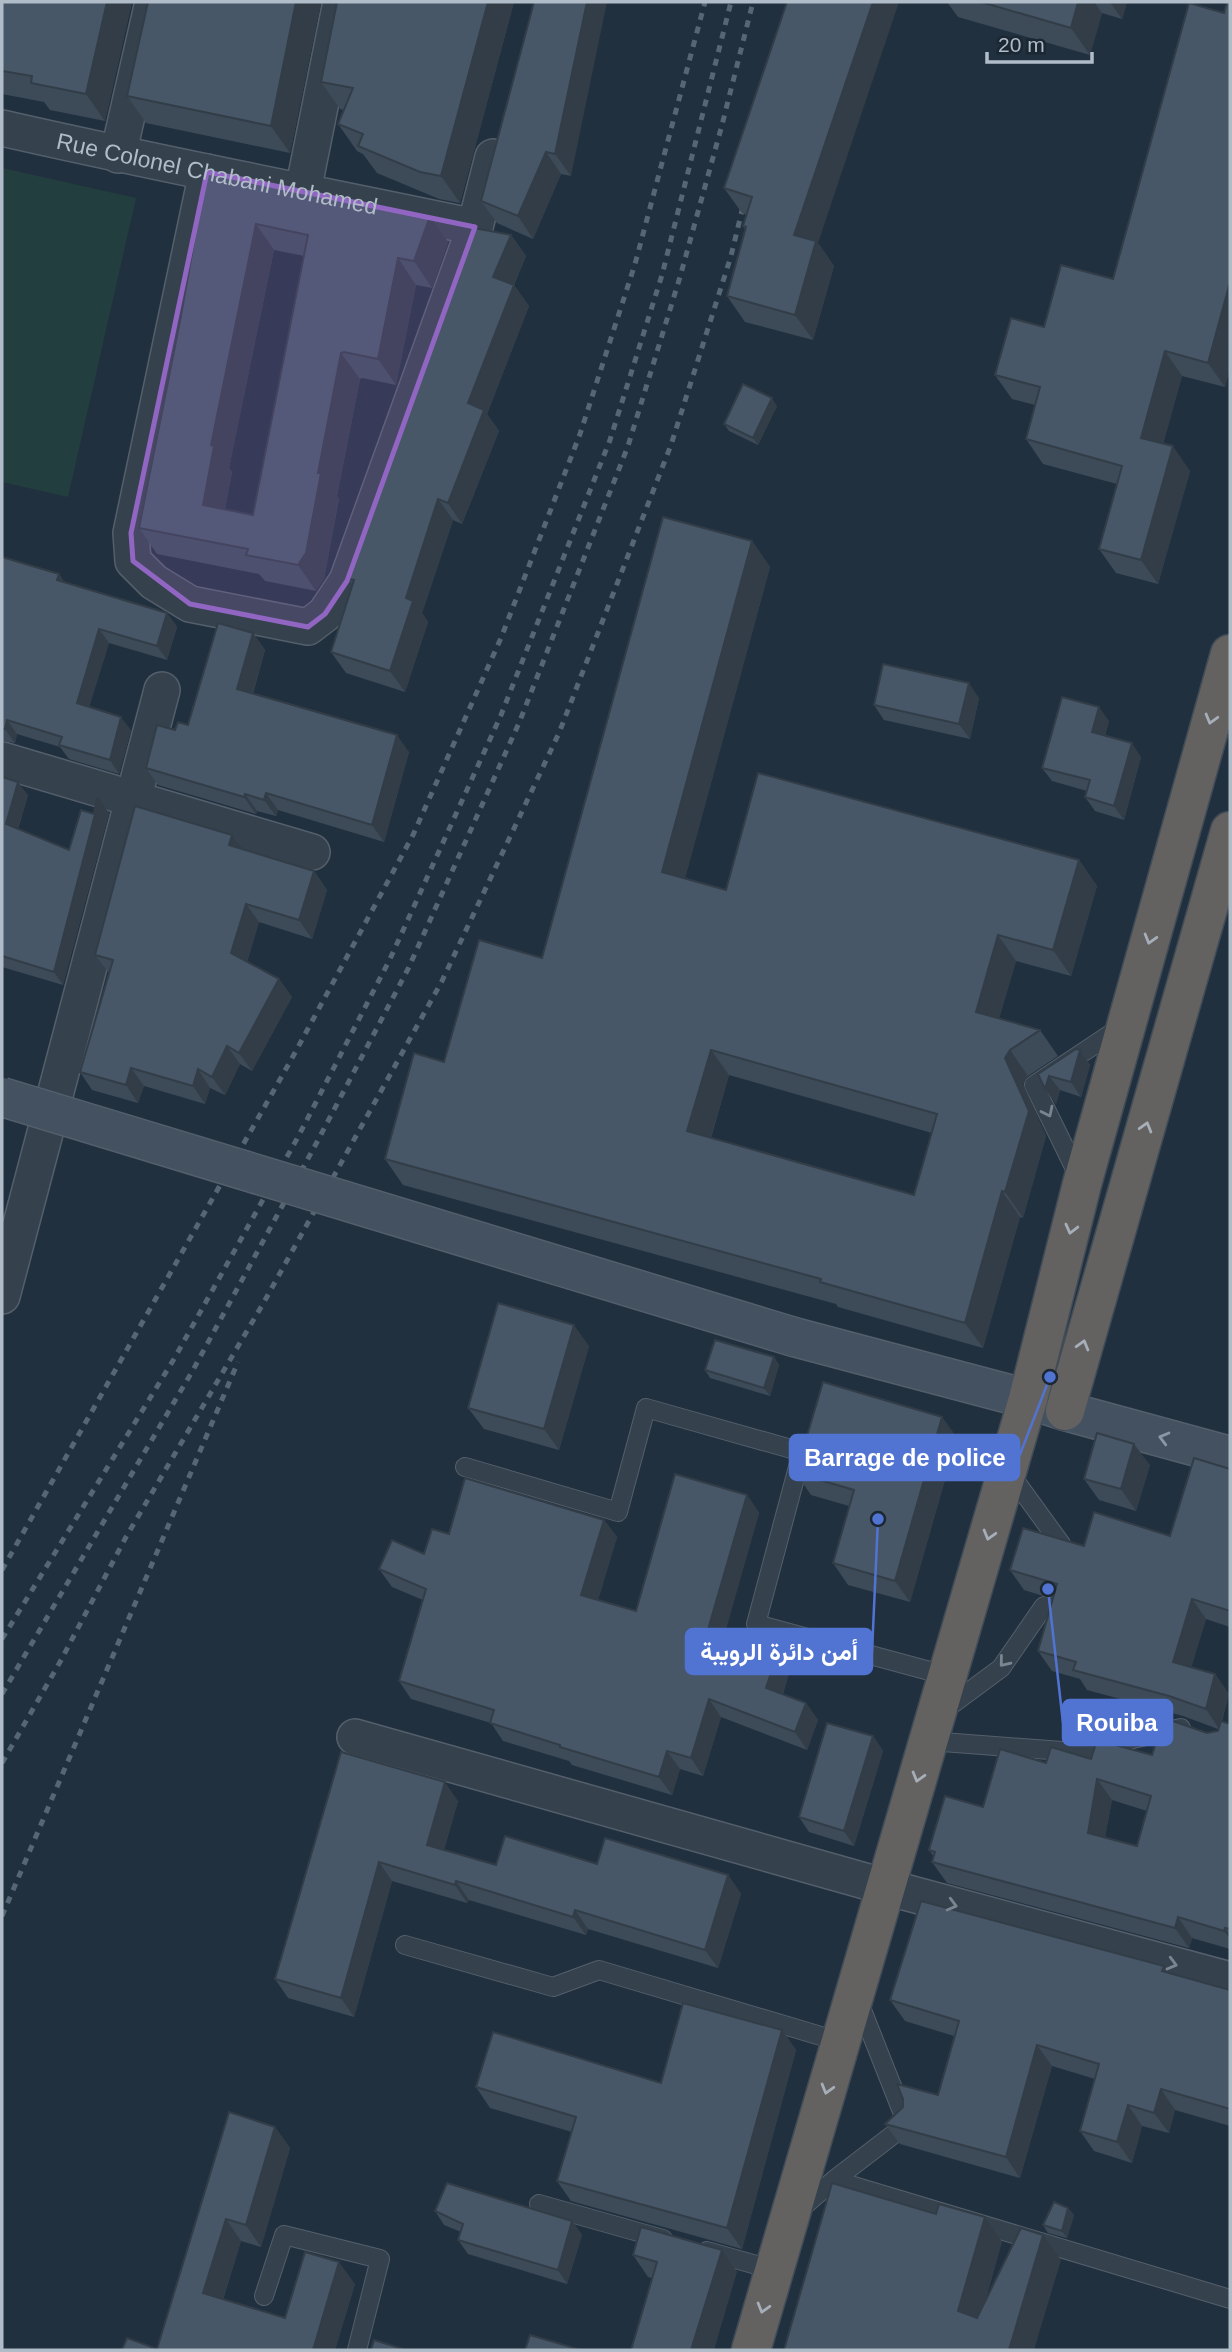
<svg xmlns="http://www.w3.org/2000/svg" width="1232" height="2352" font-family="Helvetica,Vazirmatn,sans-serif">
<rect width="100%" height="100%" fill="#21303e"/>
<path fill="#233e3e" d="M2,168L136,198L68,497L2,482Z"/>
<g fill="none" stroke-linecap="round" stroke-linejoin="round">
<defs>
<path id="service" d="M1079,1177L1034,1085L1121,1027
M465,1467L618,1512L646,1408L802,1452L756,1624L948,1676
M1008,1471L1061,1544
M943,1711L1001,1668L1044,1606
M929,1741L1076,1752L1181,1728
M405,1945L553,1987L599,1970L841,2042
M834,2180L1230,2299
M539,2204L663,2239
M798,2211L834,2180L907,2124L858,2000
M707,2251L774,2270
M264,2296L284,2235L380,2259L357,2350"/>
<g id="minor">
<path id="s1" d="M2,128C159,164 317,194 475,227"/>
<path d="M118,155L153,2"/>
<path d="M207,172L131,533L133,561L154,582L190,604L308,627L325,614L347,581L475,227L493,157"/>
<path d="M303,191L341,2"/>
<path d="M2,760L312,852"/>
<path d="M2,1296L162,690"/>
<path d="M355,1737L886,1887L1230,1980"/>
</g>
<path id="secondary" d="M794,1337L1028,1399L1065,1411L1230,1456"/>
<path id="trunk" d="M1065,1411L1230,831
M751,2350L1028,1399L1082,1184L1230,654"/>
</defs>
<use href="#service" stroke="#545f6b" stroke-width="20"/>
<use href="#minor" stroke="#545f6b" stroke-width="38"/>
<use href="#secondary" stroke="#545f6b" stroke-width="41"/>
<use href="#trunk" stroke="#414c58" stroke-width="41"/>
<use href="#service" stroke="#35424d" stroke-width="18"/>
<use href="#minor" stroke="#35424d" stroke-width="35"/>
<use href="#secondary" stroke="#435161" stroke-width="38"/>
<use href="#trunk" stroke="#646260" stroke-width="38"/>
<path stroke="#576675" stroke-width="5" stroke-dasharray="7 7" stroke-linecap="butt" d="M2,1570L291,1060L413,835L501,638L580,434L635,264L705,2
M2,1639L174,1359L298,1137L390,959L501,715L610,440L662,275L731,2
M2,1694L193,1370L317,1142L408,969L519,723L628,446L680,277L722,125L753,2
M2,1763L60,1662L126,1537L264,1302L442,981L559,733L671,445L731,256L746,194
M2,1916L238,1362"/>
<defs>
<path id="secondary-bridge" d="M2,1097L794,1337"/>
</defs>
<use href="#secondary-bridge" stroke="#545f6b" stroke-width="41" stroke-linecap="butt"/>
<use href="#secondary-bridge" stroke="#435161" stroke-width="38"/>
</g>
<path fill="#3d4b59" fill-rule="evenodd" d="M2,2H132L105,121L50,110L44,102L2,94Z
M321,2L290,153L146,123L127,96Z
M337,2H514L460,203L439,199L377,173L363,154L357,151L338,124L344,110L340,109L321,82Z
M534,2L571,176L561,174L533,239L497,223L481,201Z
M787,2L818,243L834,266L813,340L745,322L727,296L745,229L743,226L747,215L742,213L724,188Z
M947,2H1127L1122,19L1102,13L1090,55L958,17Z
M1230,2V368L1225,387L1182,376L1163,444L1190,471L1158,584L1116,573L1099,549L1117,484L1043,464L1026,439L1035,405L1012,399L995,375L1044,327L1113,279L1224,13Z
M206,173L430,216L448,242L432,288L416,285L396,385L362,378L360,379L337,496L339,499L324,579L316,591L265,581L259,574L157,554L139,528L181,316ZM274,250L304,256L253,515L225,509L232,472L229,468Z
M511,235L526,256L514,285L529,306L487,414L499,431L462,524L453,520L422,613L428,622L405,692L346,673L331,652L353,585L349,579L459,277L457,274Z
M777,406L758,445L729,431L724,424Z
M752,541L770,567L685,878L726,890L1079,860L1097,886L1071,976L1016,961L999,1018L1040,1030L1058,1056L1028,1076L1023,1084L1046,1136L1023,1218L1020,1217L983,1348L838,1307L836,1304L403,1185L385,1159L444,1062L542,958ZM729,1075L932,1133L914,1195L711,1138Z
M2,557L59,574L65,583L167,613L177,627L167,660L109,643L89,707L131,730L119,774L69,759L60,747L17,734L15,743L2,741Z
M253,633L265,650L253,694L409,752L384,842L278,810L276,816L257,811L256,814L158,785L146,768L175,730L188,725Z
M979,698L970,739L884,720L874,705Z
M1109,721L1105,736L1141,757L1124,820L1095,811L1085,797L1087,791L1052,781L1042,768Z
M2,776L28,795L18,829L69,850L94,814L109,813L63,985L2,967Z
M232,835L242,850L314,871L327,890L312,939L259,922L247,962L279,979L292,997L252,1071L240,1064L225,1095L210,1088L205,1104L144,1086L138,1103L92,1090L80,1072L109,973L95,955Z
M1080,1050L1090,1065L1081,1097L1060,1090L1056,1104L1038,1074Z
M589,1346L559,1450L484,1429L468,1408Z
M774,1357L779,1365L770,1396L710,1378L705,1370Z
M942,1417L957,1438L910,1602L848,1585L833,1563L849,1506L811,1495L796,1473Z
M1150,1465L1136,1511L1099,1500L1084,1479Z
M1230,1469V1627L1206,1619L1191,1667L1215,1674L1229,1694L1222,1721L1230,1724V1949L1192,1938L1189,1948L947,1883L932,1862L934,1857L929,1850L983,1807L1046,1763L1152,1755L1207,1733L1218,1731V1729L1183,1716L1087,1690L1080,1679L1052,1671L1038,1651L1053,1599L1024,1590L1010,1570L1084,1546L1170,1536ZM1112,1800L1147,1811L1137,1846L1105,1837Z
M747,1495L759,1513L723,1638L777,1655L789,1673L783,1694L806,1703L818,1720L807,1750L721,1717L703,1776L680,1769L672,1795L572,1765L569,1761L503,1741L491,1723L411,1699L399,1681L423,1600L392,1587L379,1569L424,1554L449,1534L604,1520L617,1537L598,1600L636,1611Z
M873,1736L883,1751L854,1846L809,1832L799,1817Z
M341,1752L458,1801L444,1850L496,1865L597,1864L728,1875L741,1894L718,1968L588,1929L586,1935L469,1900L467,1903L392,1881L354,2017L288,1998L275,1979Z
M1169,1973L1230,1990V2126L1175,2110L1169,2133L1142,2126L1132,2163L1094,2151L1080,2131L1095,2079L1052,2066L1020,2178L900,2144L885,2124L938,2095L954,2036L905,2021L890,2000Z
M782,2030L796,2050L742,2249L571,2201L557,2181L572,2132L490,2108L476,2087L661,2083Z
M275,2127L290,2148L261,2247L241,2241L223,2300L285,2318L355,2284L335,2350L157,2349Z
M1068,2208L1074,2215L1067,2238L1048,2233L1043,2225Z
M435,2211L572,2221L582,2235L567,2284L468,2254L458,2240L461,2232L444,2225Z
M722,2250L737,2272L652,2278L648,2277L633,2255Z"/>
<path fill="#323d48" d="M107,2H132L105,121L86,94Z
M296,2H321L290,153L271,126Z
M488,2H514L460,203L441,176Z
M587,2H607L571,176L555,154Z
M873,2H899L818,243L834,266L813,340L795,315L794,235Z
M1078,2H1094L1102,13L1090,55L1071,28Z
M1110,2H1127L1122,19Z
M546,152L561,174L533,239L518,216Z
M430,216L448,242L432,288L414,261Z
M256,224L274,250L229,468L232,472L221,531L203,505L211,445Z
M511,235L526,256L508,298L493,277Z
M398,258L416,285L396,385L378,359Z
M1230,282V368L1225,387L1208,363Z
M514,285L529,306L487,414L499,431L462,524L448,503L468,403Z
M1165,351L1182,376L1158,462L1141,438Z
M341,353L360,379L337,496L339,499L324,579L316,591L298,565L318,473Z
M772,398L777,406L758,445L753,438Z
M1173,446L1190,471L1158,584L1141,560Z
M438,499L453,520L422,613L428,622L405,692L390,671L406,598Z
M752,541L770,567L680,897L662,872Z
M59,574L68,587L57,580Z
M167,613L177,627L167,660L157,646Z
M99,629L109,643L86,717L77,703Z
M253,633L265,650L249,706L237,689Z
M969,683L979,698L970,739L959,724Z
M1099,707L1109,721L1102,746L1092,732Z
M121,717L131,730L119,774L110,760Z
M7,720L17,734L15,743L5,729Z
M397,735L409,752L384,842L372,825Z
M1132,743L1141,757L1124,820L1114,806Z
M18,782L28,795L15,837L6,824Z
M266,793L278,810L276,816L264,800Z
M245,794L257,811L256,814L244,797Z
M99,799L109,813L63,985L54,972Z
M232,835L245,853L229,845Z
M1079,860L1097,886L1071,976L1053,950Z
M314,871L327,890L312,939L299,920Z
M246,904L259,922L244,971L231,953Z
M998,935L1016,961L994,1037L976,1012Z
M279,979L292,997L252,1071L239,1053Z
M227,1046L240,1064L225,1095L212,1077Z
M711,1050L729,1075L705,1157L687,1131Z
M1010,1050L1028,1076L1023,1084L1046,1136L1023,1218L1005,1192V1058Z
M1080,1050L1090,1065L1081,1097L1071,1082Z
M131,1068L144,1086L138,1103L126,1085Z
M198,1069L210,1088L205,1104L193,1086Z
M1049,1076L1060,1090L1056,1104L1045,1089Z
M1002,1191L1020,1217L983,1348L965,1323Z
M574,1325L589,1346L559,1450L544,1429Z
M774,1357L779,1365L770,1396L764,1388Z
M942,1417L957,1438L910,1602L895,1581Z
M1134,1444L1150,1465L1136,1511L1121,1489Z
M747,1495L759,1513L720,1651L707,1633Z
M604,1520L617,1537L594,1613L581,1595Z
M1192,1599L1206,1619L1187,1682L1173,1662Z
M777,1655L789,1673L779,1706L766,1688Z
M1215,1674L1229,1694L1219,1729L1206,1709Z
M709,1699L721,1717L703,1776L691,1758Z
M806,1703L818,1720L807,1750L795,1732Z
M873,1736L883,1751L854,1846L844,1831Z
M667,1751L680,1769L672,1795L659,1777Z
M1097,1779L1112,1800L1102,1853L1088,1833Z
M445,1782L458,1801L440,1863L427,1845Z
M379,1862L392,1881L354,2017L341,1998Z
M728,1875L741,1894L718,1968L705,1950Z
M456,1881L469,1900L467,1903L455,1885Z
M575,1910L588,1929L586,1935L573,1917Z
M1178,1917L1192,1938L1189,1948L1175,1928Z
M1225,1928L1230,1935V1939L1224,1931Z
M782,2030L796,2050L742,2249L727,2228Z
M1037,2045L1052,2066L1020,2178L1006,2157Z
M1161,2089L1175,2110L1169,2133L1154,2113Z
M1128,2105L1142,2126L1132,2163L1117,2142Z
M275,2127L290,2148L261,2247L246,2225Z
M1068,2208L1074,2215L1067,2238L1062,2231Z
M985,2217L1002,2242L976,2336L958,2311Z
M226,2219L241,2241L218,2315L203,2293Z
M572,2221L582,2235L567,2284L558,2270Z
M1043,2235L1061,2260L1034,2350H1009Z
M722,2250L737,2272L714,2350H691Z
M339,2262L355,2284L335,2350H313Z"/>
<path fill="#475767" stroke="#323d48" stroke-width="2" fill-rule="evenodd" d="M2,2H107L86,94L31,83L32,76L2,71Z
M148,2H296L271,126L127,96Z
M337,2H488L441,176L420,172L358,146L363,134L338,124L353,88L321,82Z
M534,2H587L555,154L546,152L518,216L481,201Z
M787,2H873L794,235L816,241L795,315L727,296L746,227L743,226L752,197L724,188Z
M981,2H1078L1071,28Z
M1227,2H1230V282L1208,363L1165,351L1141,438L1173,446L1141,560L1099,549L1122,466L1026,439L1040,387L995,375L1011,318L1044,327L1061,265L1113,279L1189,3L1224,13Z
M206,173L430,216L414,261L398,258L378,359L344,352L341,353L318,473H321L306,553L298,565L246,555L248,549L139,528L181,316ZM256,224L308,235L253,515L203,505L214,446L211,445Z
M474,228L511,235L493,277L514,285L468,403L484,410L448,503L438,499L406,598L413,601L390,671L331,652L354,580L349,579L375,500L459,275L457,274Z
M743,384L772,398L753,438L724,424Z
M663,517L752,541L662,872L726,890L758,773L1079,860L1053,950L998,935L976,1012L1040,1030L1010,1050L1005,1058L1029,1111L1005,1192L1002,1191L965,1323L820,1282L821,1279L385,1159L414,1053L444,1062L479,940L542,958ZM711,1050L937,1114L914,1195L687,1131Z
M2,557L59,574L57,580L167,613L157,646L99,629L77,703L121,717L110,760L59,745L62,737L7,720L5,729H2Z
M218,623L253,633L237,689L397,735L372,825L266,793L264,800L245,794L244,797L146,768L157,725L175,730L178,722L188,725Z
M883,664L969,683L959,724L874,705Z
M1062,697L1099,707L1092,732L1132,743L1114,806L1085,797L1090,780L1042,768Z
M2,777L18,782L6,824L69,850L81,810L94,814L97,798L99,799L54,972L2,956Z
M135,806L232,835L229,845L314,871L299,920L246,904L231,953L279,979L239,1053L227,1046L212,1077L198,1069L193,1086L131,1068L126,1085L80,1072L113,960L95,955Z
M1076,1049L1080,1050L1071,1082L1049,1076L1045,1089L1038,1074Z
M498,1303L574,1325L544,1429L468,1408Z
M715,1340L774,1357L764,1388L705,1370Z
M823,1382L942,1417L895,1581L833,1563L854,1490L796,1473Z
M1097,1433L1134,1444L1121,1489L1084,1479Z
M1194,1458L1230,1469V1611L1192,1599L1173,1662L1215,1674L1206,1709L1169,1696L1073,1670L1076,1662L1038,1651L1057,1584L1010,1570L1023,1528L1084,1546L1094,1512L1170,1536Z
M675,1474L747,1495L707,1633L777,1655L766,1688L806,1703L795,1732L709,1699L691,1758L667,1751L659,1777L560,1747V1745L490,1723L494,1710L399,1681L426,1589L379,1569L392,1540L424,1554L432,1529L449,1534L465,1478L604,1520L581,1595L636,1611Z
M1164,1718L1207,1733L1218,1731L1221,1721L1230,1724V1929L1225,1928L1224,1931L1178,1917L1175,1928L932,1862L935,1852L929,1850L945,1796L983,1807L1000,1749L1046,1763L1051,1747L1091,1759L1097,1740L1152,1755ZM1097,1779L1151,1796L1137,1846L1088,1833Z
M827,1723L873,1736L844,1831L799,1817Z
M341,1752L445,1782L427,1845L496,1865L505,1836L597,1864L605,1838L728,1875L705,1950L575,1910L573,1917L456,1881L455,1885L379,1862L341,1998L275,1979Z
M921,1901L1164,1966L1162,1971L1230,1990V2109L1161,2089L1154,2113L1128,2105L1117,2142L1080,2131L1099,2064L1037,2045L1006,2157L885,2124L903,2107V2099L897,2084L938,2095L959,2021L890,2000Z
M683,2003L782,2030L727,2228L557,2181L576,2117L476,2087L493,2032L661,2083Z
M229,2112L275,2127L246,2225L226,2219L203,2293L285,2318L305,2252L339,2262L313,2350H122L127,2338L157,2349Z
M447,2183L572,2221L558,2270L458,2240L463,2224L435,2211Z
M832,2183L936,2214L939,2204L985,2217L958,2311L977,2318L1021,2228L1043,2235L1009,2350H784Z
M1054,2202L1068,2208L1062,2231L1043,2225Z
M641,2227L722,2250L691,2350H631L657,2262L633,2255Z
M530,2335L581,2350H525Z
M374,2340L406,2350H371Z"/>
<defs><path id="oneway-chevron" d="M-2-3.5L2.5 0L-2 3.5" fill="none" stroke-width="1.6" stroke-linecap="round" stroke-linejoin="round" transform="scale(1.75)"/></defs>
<g stroke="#a5aeb9">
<use href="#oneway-chevron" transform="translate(1211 719) rotate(106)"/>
<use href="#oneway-chevron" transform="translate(1150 939) rotate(106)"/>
<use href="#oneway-chevron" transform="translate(1146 1127) rotate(-74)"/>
<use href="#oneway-chevron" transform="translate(1071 1229) rotate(104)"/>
<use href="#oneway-chevron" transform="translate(1083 1345) rotate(-74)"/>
<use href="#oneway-chevron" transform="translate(989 1535) rotate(106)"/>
<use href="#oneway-chevron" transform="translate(918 1777) rotate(106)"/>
<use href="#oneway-chevron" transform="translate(827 2089) rotate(106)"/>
<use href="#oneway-chevron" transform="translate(763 2308) rotate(106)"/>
</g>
<g stroke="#798591">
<use href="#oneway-chevron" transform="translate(1048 1112) rotate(64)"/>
<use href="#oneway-chevron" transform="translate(1004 1662) rotate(129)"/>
<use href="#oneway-chevron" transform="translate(952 1905) rotate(15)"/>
<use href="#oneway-chevron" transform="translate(1172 1964) rotate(15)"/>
</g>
<use stroke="#8a97a5" href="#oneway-chevron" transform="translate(1164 1438) rotate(-165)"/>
<path fill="#9166c3" fill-opacity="0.2" stroke="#9166c3" stroke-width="5" stroke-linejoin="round" d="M207,172L475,227L347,581L325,614L308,627L190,604L133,561L131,533Z"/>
<g text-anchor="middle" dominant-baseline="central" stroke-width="7" stroke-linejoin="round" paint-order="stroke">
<g font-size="23" fill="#b1bcc9" stroke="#1b2732">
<text stroke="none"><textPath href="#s1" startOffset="220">Rue Colonel Chabani Mohamed</textPath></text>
</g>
</g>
<path fill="none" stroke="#5174d3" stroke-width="2.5" d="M1050 1377L1019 1457M878 1519L872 1652M1048 1589L1063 1723"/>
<g fill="#5174d3" stroke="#1b2732" stroke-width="2.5">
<circle cx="1050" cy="1377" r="7"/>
<circle cx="878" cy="1519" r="7"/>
<circle cx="1048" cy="1589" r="7"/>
</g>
<g fill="#5174d3" stroke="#5174d3" stroke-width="2.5">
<rect x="790" y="1435" width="229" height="45" rx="7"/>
<rect x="686" y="1629" width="186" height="45" rx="7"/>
<rect x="1063" y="1700" width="109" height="45" rx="7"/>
</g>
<g font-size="24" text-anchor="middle" font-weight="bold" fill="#fff">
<text x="905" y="1466">Barrage de police</text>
<text x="779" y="1660">أمن دائرة الرويبة</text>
<text x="1117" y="1731">Rouiba</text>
</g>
<rect width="1232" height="2352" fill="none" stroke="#b1bcc9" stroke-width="7"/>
<path d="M987 52v10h105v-10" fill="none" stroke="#b1bcc9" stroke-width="3.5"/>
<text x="998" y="52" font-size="21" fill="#b1bcc9" stroke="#1b2732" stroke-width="5" paint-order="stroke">20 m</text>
</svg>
